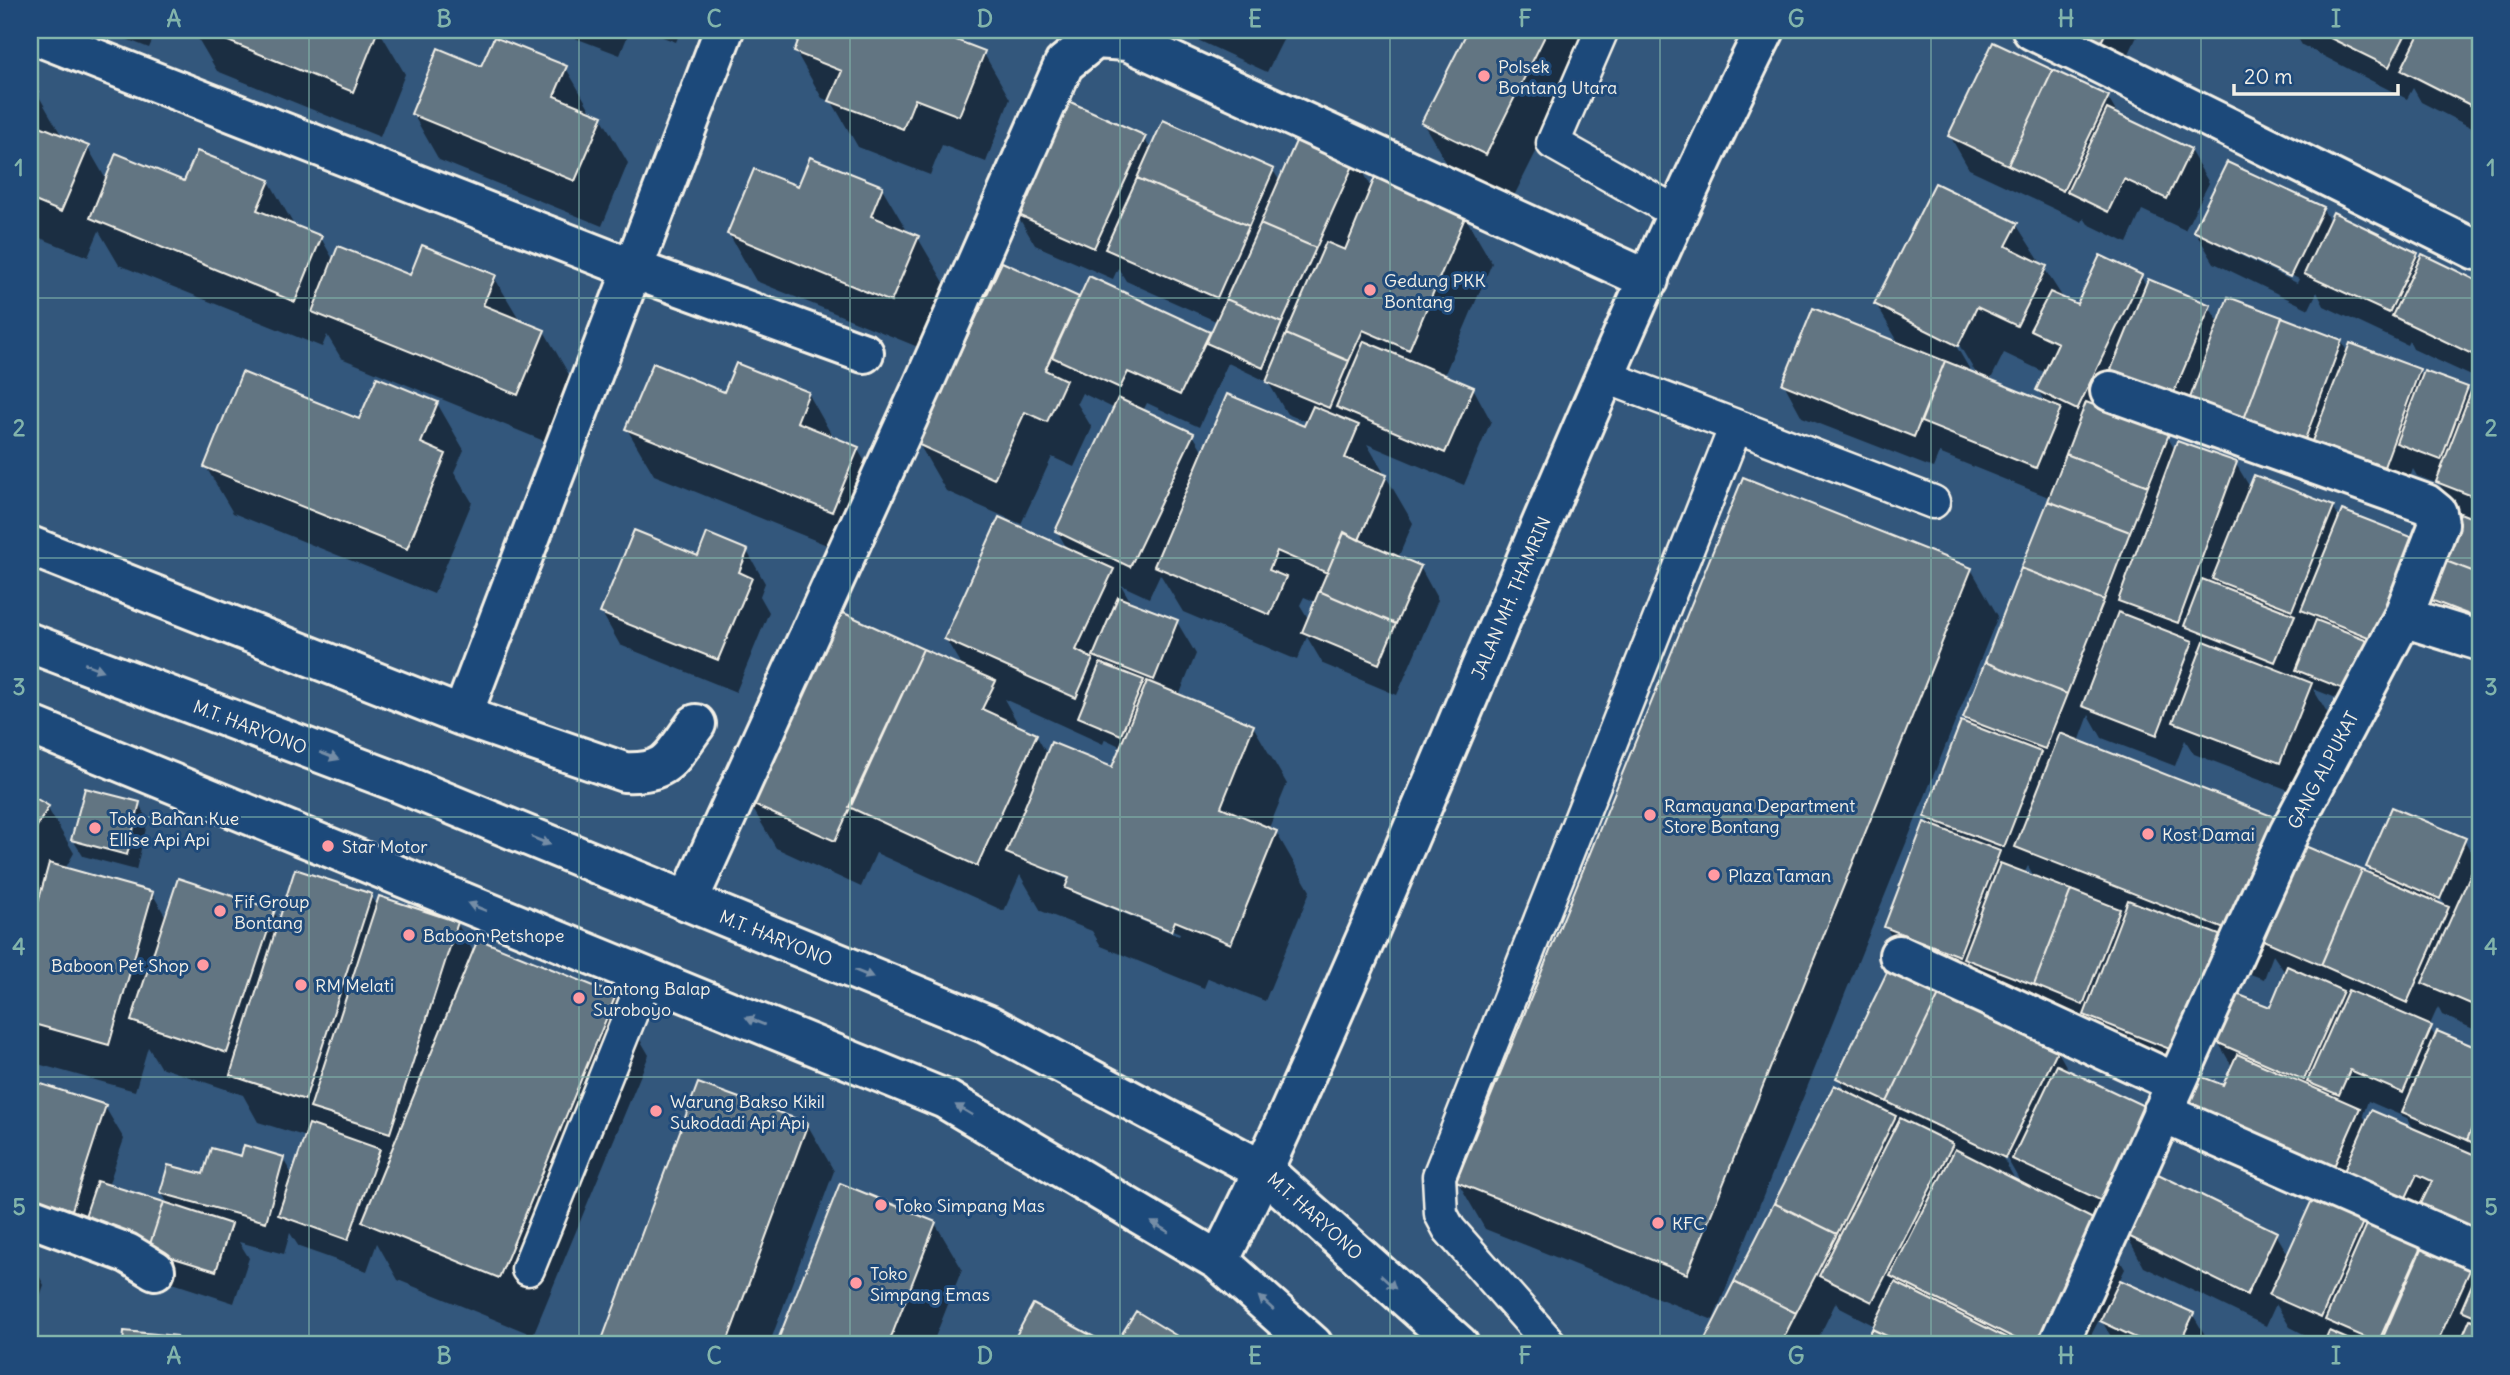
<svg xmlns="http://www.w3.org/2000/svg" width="2510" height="1375" font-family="Delius,sans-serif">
<rect width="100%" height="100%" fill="#33577c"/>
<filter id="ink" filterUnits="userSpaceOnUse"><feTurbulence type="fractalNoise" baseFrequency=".0143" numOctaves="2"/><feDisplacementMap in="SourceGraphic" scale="14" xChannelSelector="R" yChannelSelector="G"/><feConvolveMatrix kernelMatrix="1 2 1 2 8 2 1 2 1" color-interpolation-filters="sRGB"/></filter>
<g filter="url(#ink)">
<path fill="#0007" fill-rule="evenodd" d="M103,30H157L149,48Z
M193,30H379L405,74L380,137L217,71Z
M554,30H630L620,55Z
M644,30H681L676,42Z
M804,30H925L983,52L1010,99L986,162L942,145L930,175L858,147L832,102L822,98L796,52Z
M1176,30H1288L1267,72Z
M1470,30H1597L1512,200L1450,169L1423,123Z
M2049,30H2140L2119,75Z
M2277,30H2288L2286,34Z
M2293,30L2480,32V132L2421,102L2413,88L2407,99L2302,45Z
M566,68L592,113L601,117L628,163L602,226L439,160L413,114L482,69Z
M30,90L37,93L63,138L88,148L107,181H269L295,227L321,238L334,261L411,278L494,277L521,322L544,331L571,378L544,441L341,358L327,335L322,347L119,265L99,231L88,257L30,234Z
M2108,98L2119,117L2190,150L2209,183L2185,230L2142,210L2127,243L2088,224L2084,218L2082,222L1969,169L1950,136Z
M1144,138L1151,150L1273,170L1280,182L1356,159L1372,188L1465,217L1492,263L1444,376L1473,388L1491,421L1464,485L1367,444L1413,523L1398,558L1420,567L1438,600L1397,695L1323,664L1307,637L1297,660L1183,612L1160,574L1149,598L1121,585L1132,604L1177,622L1196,654L1179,696L1253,726L1287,784L1269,828L1276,832L1310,891L1265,1001L1208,978L1204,988L1101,946L1092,931L1041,911L1020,875L1004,911L876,853L861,887L776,848L749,802L963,668L945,638L1068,550L1057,531L1115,409L1082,393L1077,403L1092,428L1074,467L1052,457L1021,524L946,491L919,444L1078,298L1079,302L1208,333L1211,337L1218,322L1126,281L1118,268L1113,279L1035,245L1016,213ZM1228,363L1268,382L1287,414L1307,422L1305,428L1204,453L1193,435L1143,411L1147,403L1199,427ZM1304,597L1316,602L1309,620L1300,605ZM1004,699L1103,744L1105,739L1122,747L1113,769L1048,756L1036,735L1021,729ZM1054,871L1078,880L1076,883L1054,874ZM1076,891L1180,933L1179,936L1076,894Z
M882,188L909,234L918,238L945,284L918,347L756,281L729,234L799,189Z
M2323,209L2330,222L2417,254L2421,261L2423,257L2480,284V380L2413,349L2409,341L2407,345L2324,306L2317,292L2309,309L2214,263L2195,231ZM2221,242L2299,279L2297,283L2221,246Z
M2016,224L2065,301L2078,307L2141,277L2147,287L2209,307L2220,324L2341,341L2348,353L2419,370L2423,378L2467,388L2471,396L2473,391L2480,394V630L2439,615L2430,598L2461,516L2439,484L2417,476L2413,469L2399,507L2131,404L2109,413L2167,436L2175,450L2236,464L2251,489L2333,507L2340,520L2413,539L2362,708L2313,689L2330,717L2299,794L2194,754L2185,740L2175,766L2102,738L2089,715L2079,742L2281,822L2301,857L2373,877L2368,867L2464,840L2480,866V1032L2442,1015L2438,1007L2429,1027L2436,1038L2438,1033L2480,1051V1263L2473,1260L2480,1270V1345H2325L2290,1327L2276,1304L2266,1326L2144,1267L2126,1234H2276L2289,1256L2362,1224L2366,1230L2369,1224L2182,1105L1905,960L1886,927L1932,827L1926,816L1969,726L1965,718L2051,498L1939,453L1933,468L1802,417L1784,384L1900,345L1876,304ZM1955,338L1977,375H1973L1952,339ZM2004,353L2046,373L2038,390L2046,404L1990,381ZM2028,866L2035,878L2024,874ZM2437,891L2446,907H2442L2434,892ZM2273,955L2286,974L2271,1010L2218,1042L2233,1068L2224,1088L2198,1077L2239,970L2264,979ZM2368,1101L2407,1118L2415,1130L2367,1123L2363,1115Z
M808,393L834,439L857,448L884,495L859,558L654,475L627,429L725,394Z
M437,403L464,450L454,472L472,502L434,594L233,513L206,467Z
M747,551L765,583L760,596L769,612L736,692L620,645L602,613L699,558Z
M1971,569L1998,616L1713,1320L1485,1229L1458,1182Z
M30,797L47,807L74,853L65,869L152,893L167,919L274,912L280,922L371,895L377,906L457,923L474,953L615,997L649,1055L533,1335L398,1280L377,1243L367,1271L299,1247L290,1233L284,1254L239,1242L249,1258L234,1303L102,1260L30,1221V1093L33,1083L105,1107L124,1139L108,1186L169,1206L162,1193L242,1158L283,1159L293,1176L307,1137L258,1122L243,1095L160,1067L148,1047L135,1091L34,1063L30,1055L32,929L30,931Z
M139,804L148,820L136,870L83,856L73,840Z
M2057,1050L2070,1073L2144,1108L2097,1221L2125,1269L2119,1281L2193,1315L2211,1345H2116L2100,1318L2086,1345H1866L1875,1326L1840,1308L1836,1302L1815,1345H1704L1835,1088L1847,1094L1838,1078ZM2002,1150L2021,1183H2017L1999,1151Z
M699,1085L807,1124L834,1171L769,1345H602Z
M841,1186L935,1223L962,1269L932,1345H778Z
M30,1267L35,1268L44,1285L30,1325Z
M1034,1307L1095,1339L1099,1345H1013Z
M1137,1313L1175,1337L1180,1345H1117Z
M30,1339H38L41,1345H30Z"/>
<path fill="#627482" stroke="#f4f1e8" stroke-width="2" d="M201,30H378L353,92Z
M802,30H930L985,51L959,116L915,99L903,129L829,101L842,71L794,52Z
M1468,30H1548L1486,155L1421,123Z
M2069,30H2107L2100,44Z
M2314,30H2408L2389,67Z
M2421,30H2480V110L2401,70Z
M494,37L567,66L554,96L603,116L575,181L411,114L438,48L481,66Z
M1993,42L2053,70L2008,165L1948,136Z
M2053,70L2109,96L2063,191L2008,165Z
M30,88L38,92L30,113Z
M1066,100L1146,136L1094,248L1014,213Z
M2107,109L2191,149L2167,199L2124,179L2108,212L2067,192Z
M1163,120L1274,169L1249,226L1137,178Z
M30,122L89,146L61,212L30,199Z
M1300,132L1357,157L1316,248L1260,224Z
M197,151L270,180L257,210L322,236L295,302L90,218L116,153L184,181Z
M810,157L883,186L871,216L919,236L891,302L727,234L754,169L798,186Z
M2227,162L2324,207L2290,277L2193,231Z
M1375,177L1466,215L1409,350L1363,330L1349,361L1286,334L1326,242L1345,250Z
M1137,178L1249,226L1217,298L1105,249Z
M1935,183L2018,223L2006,246L2047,266L2017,326L1977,307L1958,346L1874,304Z
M2333,212L2418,253L2389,313L2304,274Z
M1260,224L1316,248L1282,323L1226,299Z
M422,245L496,275L483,305L545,330L518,395L312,312L338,246L410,275Z
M2422,254L2480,282L2478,357L2392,316Z
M2100,255L2142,275L2077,410L2036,390L2058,343L2030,330L2050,292L2077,304Z
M1002,262L1079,297L1045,370L1066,380L1047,422L1025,412L994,479L917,444Z
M1089,276L1210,332L1180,395L1128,372L1120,388L1052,357Z
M2148,279L2211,305L2172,397L2110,372Z
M2228,297L2282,317L2241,427L2187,406Z
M1226,299L1282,323L1263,368L1206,343Z
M1813,308L1945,361L1914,437L1782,384Z
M2282,317L2342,340L2301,450L2241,427Z
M1286,334L1349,361L1329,408L1266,382Z
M1364,341L1474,387L1445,453L1336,407Z
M2350,343L2420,369L2381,475L2309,449Z
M1945,361L2061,408L2036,468L1921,422Z
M653,363L724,392L736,363L809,392L797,422L859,447L832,512L625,429Z
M2424,371L2468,387L2441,460L2396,443Z
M242,372L359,419L377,377L438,402L421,443L446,454L407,549L204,467Z
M2472,389L2480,392V499L2436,482Z
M1227,394L1304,426L1313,406L1359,425L1345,458L1387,475L1359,540L1344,532L1327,573L1277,551L1269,570L1286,577L1270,615L1154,566Z
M1118,398L1194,433L1130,567L1055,531Z
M2086,402L2169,434L2148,486L2066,454Z
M2177,441L2237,462L2178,623L2118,601Z
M2066,454L2148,486L2130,532L2048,501Z
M2254,475L2334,506L2292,610L2212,579Z
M1743,477L1972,568L1687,1274L1456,1182Z
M2048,501L2130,532L2104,600L2021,568Z
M2342,510L2414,538L2373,639L2301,610Z
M2460,513L2480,521V574L2443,560Z
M999,517L1114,569L1076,650L1093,659L1076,698L944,639Z
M634,530L698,556L707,533L748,550L739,572L752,578L718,660L600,613Z
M1344,533L1421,566L1396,624L1319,591Z
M2443,560L2480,574V619L2428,599Z
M2021,568L2104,600L2067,694L1985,662Z
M2202,579L2295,615L2275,662L2184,626Z
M1319,591L1396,624L1379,664L1302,632Z
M1118,597L1178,620L1154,680L1093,656Z
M835,609L923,649L835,841L747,802Z
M2118,612L2193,641L2157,735L2082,706Z
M2316,620L2373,642L2353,693L2296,670Z
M2204,641L2312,683L2280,763L2173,722Z
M923,649L996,681L982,709L1037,734L977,866L849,807Z
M1985,662L2067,694L2045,749L1963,718Z
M1100,663L1144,680L1121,735L1078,717Z
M1147,681L1254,725L1221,807L1277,831L1231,944L1175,921L1171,931L1065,888L1069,878L1006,853L1051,742L1112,767Z
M1961,721L2041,752L2004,847L1924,817Z
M2060,733L2282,820L2237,934L2015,847Z
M85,788L140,802L127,855L71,840Z
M30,795L49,806L30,838Z
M2392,807L2466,838L2440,899L2366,867Z
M1924,822L2000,851L1959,956L1884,927Z
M2305,846L2362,870L2321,965L2263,940Z
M2476,862L2480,864V1008L2422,983Z
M49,863L153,892L109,1045L30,1023V932Z
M2000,863L2071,890L2034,985L1963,958Z
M295,869L372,894L305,1100L230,1075Z
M2362,870L2449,907L2407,1003L2321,965Z
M178,878L275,910L227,1053L131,1021Z
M2071,890L2120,909L2083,1005L2034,985Z
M379,896L458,922L390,1133L310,1108Z
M2128,900L2222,936L2177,1052L2084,1015Z
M478,939L616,995L499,1278L362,1222Z
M2287,966L2343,991L2304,1080L2216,1042L2237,994L2270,1007Z
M1889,968L1940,993L1887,1102L1836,1078Z
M2348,990L2432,1026L2403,1093L2350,1070L2339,1095L2307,1082Z
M1940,993L2058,1049L2005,1158L1887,1102Z
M2437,1031L2480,1049V1109L2467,1140L2402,1112Z
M2237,1054L2360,1108L2332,1171L2180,1105L2195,1074L2223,1085Z
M2057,1065L2146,1107L2102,1201L2012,1159Z
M32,1081L106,1105L72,1210L30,1196Z
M698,1083L808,1123L726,1345H600Z
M1834,1085L1896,1116L1837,1234L1774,1203Z
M2480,1109V1146L2467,1140Z
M2371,1110L2480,1157V1224L2475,1237L2417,1212L2432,1181L2417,1174L2403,1204L2341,1178Z
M1900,1118L1953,1144L1872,1302L1819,1276Z
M309,1124L380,1149L348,1240L278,1215Z
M244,1145L284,1157L266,1222L160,1193L168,1165L203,1174L211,1148L241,1156Z
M1955,1149L2099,1222L2037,1345H2028L1890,1276Z
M2154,1172L2277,1232L2247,1295L2124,1234Z
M97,1181L164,1202L148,1250L81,1228Z
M840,1183L936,1222L888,1345H776Z
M2312,1200L2363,1222L2321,1318L2269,1295Z
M164,1202L231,1224L216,1271L148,1250Z
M1774,1203L1837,1234L1796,1313L1734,1282Z
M2368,1222L2422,1245L2378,1343L2325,1320Z
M2426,1238L2475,1259L2436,1345H2382L2380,1344Z
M2480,1266V1318L2461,1310Z
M2120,1280L2194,1313L2179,1345H2151L2100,1321Z
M1734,1282L1796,1313L1780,1345H1702Z
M1895,1282L2009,1339L2006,1345H1906L1872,1329Z
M1033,1304L1096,1338L1092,1345H1011Z
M1136,1311L1177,1336L1171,1345H1115Z
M2470,1319L2480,1323V1345H2459Z
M1872,1329L1906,1345H1864Z
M124,1331L177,1336L176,1345H123Z
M2329,1331L2361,1345H2323Z"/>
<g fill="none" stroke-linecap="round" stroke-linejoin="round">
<defs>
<path id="lane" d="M1602,30L1553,143L1679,214
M1736,426L1933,502
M528,1269L646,976
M1551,1345L1449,1229L1441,1214L1439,1176L1736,426L1604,376"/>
<path id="street" d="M2032,30L2476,250
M30,33L633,269L864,353
M30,546L462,716L624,772C669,774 671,757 696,724
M2403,617L2480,641
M462,716L724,30
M688,901L924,383L1064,64L1095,39L1127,41L1649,280
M1899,955L2176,1083
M2162,1113L2475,1250
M30,1217L127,1253L155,1270
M2058,1345L2289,833L2403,617L2439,524L2437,513L2426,504L2110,391"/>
<path id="secondary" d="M30,643L392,780L987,1024L1264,1171L1459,1345
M30,725L945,1099L1219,1261L1313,1345
M1219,1261C1274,1152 1321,1040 1370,929C1500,628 1619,323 1765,30"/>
</defs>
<use href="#lane" stroke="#f4f1e8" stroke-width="37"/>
<use href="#street" stroke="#f4f1e8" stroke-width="44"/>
<use href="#secondary" stroke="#f4f1e8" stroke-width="44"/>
<use href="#lane" stroke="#1f4a7a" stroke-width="32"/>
<use href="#street" stroke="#1f4a7a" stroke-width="38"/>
<use href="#secondary" stroke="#1f4a7a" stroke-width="38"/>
</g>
<defs><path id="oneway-solid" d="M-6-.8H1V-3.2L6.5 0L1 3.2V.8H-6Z" transform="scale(1.75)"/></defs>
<g fill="#748da6">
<use href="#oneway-solid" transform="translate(94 667) rotate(21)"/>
<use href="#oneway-solid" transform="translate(329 756) rotate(21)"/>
<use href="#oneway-solid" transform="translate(541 841) rotate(22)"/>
<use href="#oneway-solid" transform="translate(477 907) rotate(-158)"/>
<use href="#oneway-solid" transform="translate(864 974) rotate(22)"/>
<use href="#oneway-solid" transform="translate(755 1021) rotate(-158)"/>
<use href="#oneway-solid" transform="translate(964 1110) rotate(-149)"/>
<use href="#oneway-solid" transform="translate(1160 1227) rotate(-149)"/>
<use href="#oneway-solid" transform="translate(1388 1282) rotate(42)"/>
<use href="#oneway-solid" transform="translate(1266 1303) rotate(-138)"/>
</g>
</g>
<path fill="none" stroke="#82b4ab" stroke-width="2" stroke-opacity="0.55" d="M309,30V1345M579,30V1345M850,30V1345M1120,30V1345M1390,30V1345M1660,30V1345M1931,30V1345M2201,30V1345M30,298H2480M30,558H2480M30,817H2480M30,1077H2480"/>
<g fill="#ff9aa2" stroke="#1f4a7a" stroke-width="2.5">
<circle cx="1484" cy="76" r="7"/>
<circle cx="1370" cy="290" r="7"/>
<circle cx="1650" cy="815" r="7"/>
<circle cx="95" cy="828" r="7"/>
<circle cx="2148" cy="834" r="7"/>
<circle cx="328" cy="846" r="7"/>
<circle cx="1714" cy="875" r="7"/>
<circle cx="220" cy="911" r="7"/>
<circle cx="409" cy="935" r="7"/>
<circle cx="203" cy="965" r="7"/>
<circle cx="301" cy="985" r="7"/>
<circle cx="579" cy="998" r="7"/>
<circle cx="656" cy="1111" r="7"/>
<circle cx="881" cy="1205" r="7"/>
<circle cx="1658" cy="1223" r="7"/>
<circle cx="856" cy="1283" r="7"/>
</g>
<g text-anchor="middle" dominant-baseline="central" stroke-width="6" stroke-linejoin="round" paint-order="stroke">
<g font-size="18" fill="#f4f1e8" stroke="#1f4a7a" text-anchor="start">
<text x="1498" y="66">Polsek<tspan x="1498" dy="21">Bontang Utara</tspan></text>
<text x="1384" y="280">Gedung PKK<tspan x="1384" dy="21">Bontang</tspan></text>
<text x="1664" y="805">Ramayana Department<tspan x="1664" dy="21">Store Bontang</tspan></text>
<text x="109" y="818">Toko Bahan Kue<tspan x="109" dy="21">Ellise Api Api</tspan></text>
<text x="2162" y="834">Kost Damai</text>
<text x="342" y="846">Star Motor</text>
<text x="1728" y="875">Plaza Taman</text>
<text x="234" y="901">Fif Group<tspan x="234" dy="21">Bontang</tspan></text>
<text x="423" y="935">Baboon Petshope</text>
<text x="189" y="965" text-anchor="end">Baboon Pet Shop</text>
<text x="315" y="985">RM Melati</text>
<text x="593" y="988">Lontong Balap<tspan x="593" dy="21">Suroboyo</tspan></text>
<text x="670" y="1101">Warung Bakso Kikil<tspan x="670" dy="21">Sukodadi Api Api</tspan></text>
<text x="895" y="1205">Toko Simpang Mas</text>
<text x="1672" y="1223">KFC</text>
<text x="870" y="1273">Toko<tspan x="870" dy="21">Simpang Emas</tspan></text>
</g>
<g font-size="18" fill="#f4f1e8" stroke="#1f4a7a">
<text transform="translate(1511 598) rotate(-67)">JALAN MH. THAMRIN</text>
<text transform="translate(250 727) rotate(21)">M.T. HARYONO</text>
<text transform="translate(2323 770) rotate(-62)">GANG ALPUKAT</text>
<text transform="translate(776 938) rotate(22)">M.T. HARYONO</text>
<text transform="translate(1315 1216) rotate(42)">M.T. HARYONO</text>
</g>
</g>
<rect width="2510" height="1375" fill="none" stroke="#1f4a7a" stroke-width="77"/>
<path d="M2234 84v10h164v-10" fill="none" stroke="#f4f1e8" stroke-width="3.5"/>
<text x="2244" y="84" font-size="21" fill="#f4f1e8" stroke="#1f4a7a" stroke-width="5" paint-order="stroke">20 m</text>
<rect x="38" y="38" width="2434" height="1298" fill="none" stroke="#82b4ab" stroke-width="2.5"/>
<g font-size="23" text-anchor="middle" font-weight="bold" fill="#82b4ab">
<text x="174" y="27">A</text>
<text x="444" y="27">B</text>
<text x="714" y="27">C</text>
<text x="985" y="27">D</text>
<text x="1255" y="27">E</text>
<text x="1525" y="27">F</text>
<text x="1796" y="27">G</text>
<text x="2066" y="27">H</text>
<text x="2336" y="27">I</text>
<text x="19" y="176">1</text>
<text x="2491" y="176">1</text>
<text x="19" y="436">2</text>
<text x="2491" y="436">2</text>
<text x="19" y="695">3</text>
<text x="2491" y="695">3</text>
<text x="19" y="955">4</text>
<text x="2491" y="955">4</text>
<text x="19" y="1215">5</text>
<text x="2491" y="1215">5</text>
<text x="174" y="1364">A</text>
<text x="444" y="1364">B</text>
<text x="714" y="1364">C</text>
<text x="985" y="1364">D</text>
<text x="1255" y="1364">E</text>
<text x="1525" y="1364">F</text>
<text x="1796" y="1364">G</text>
<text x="2066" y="1364">H</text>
<text x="2336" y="1364">I</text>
</g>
</svg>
